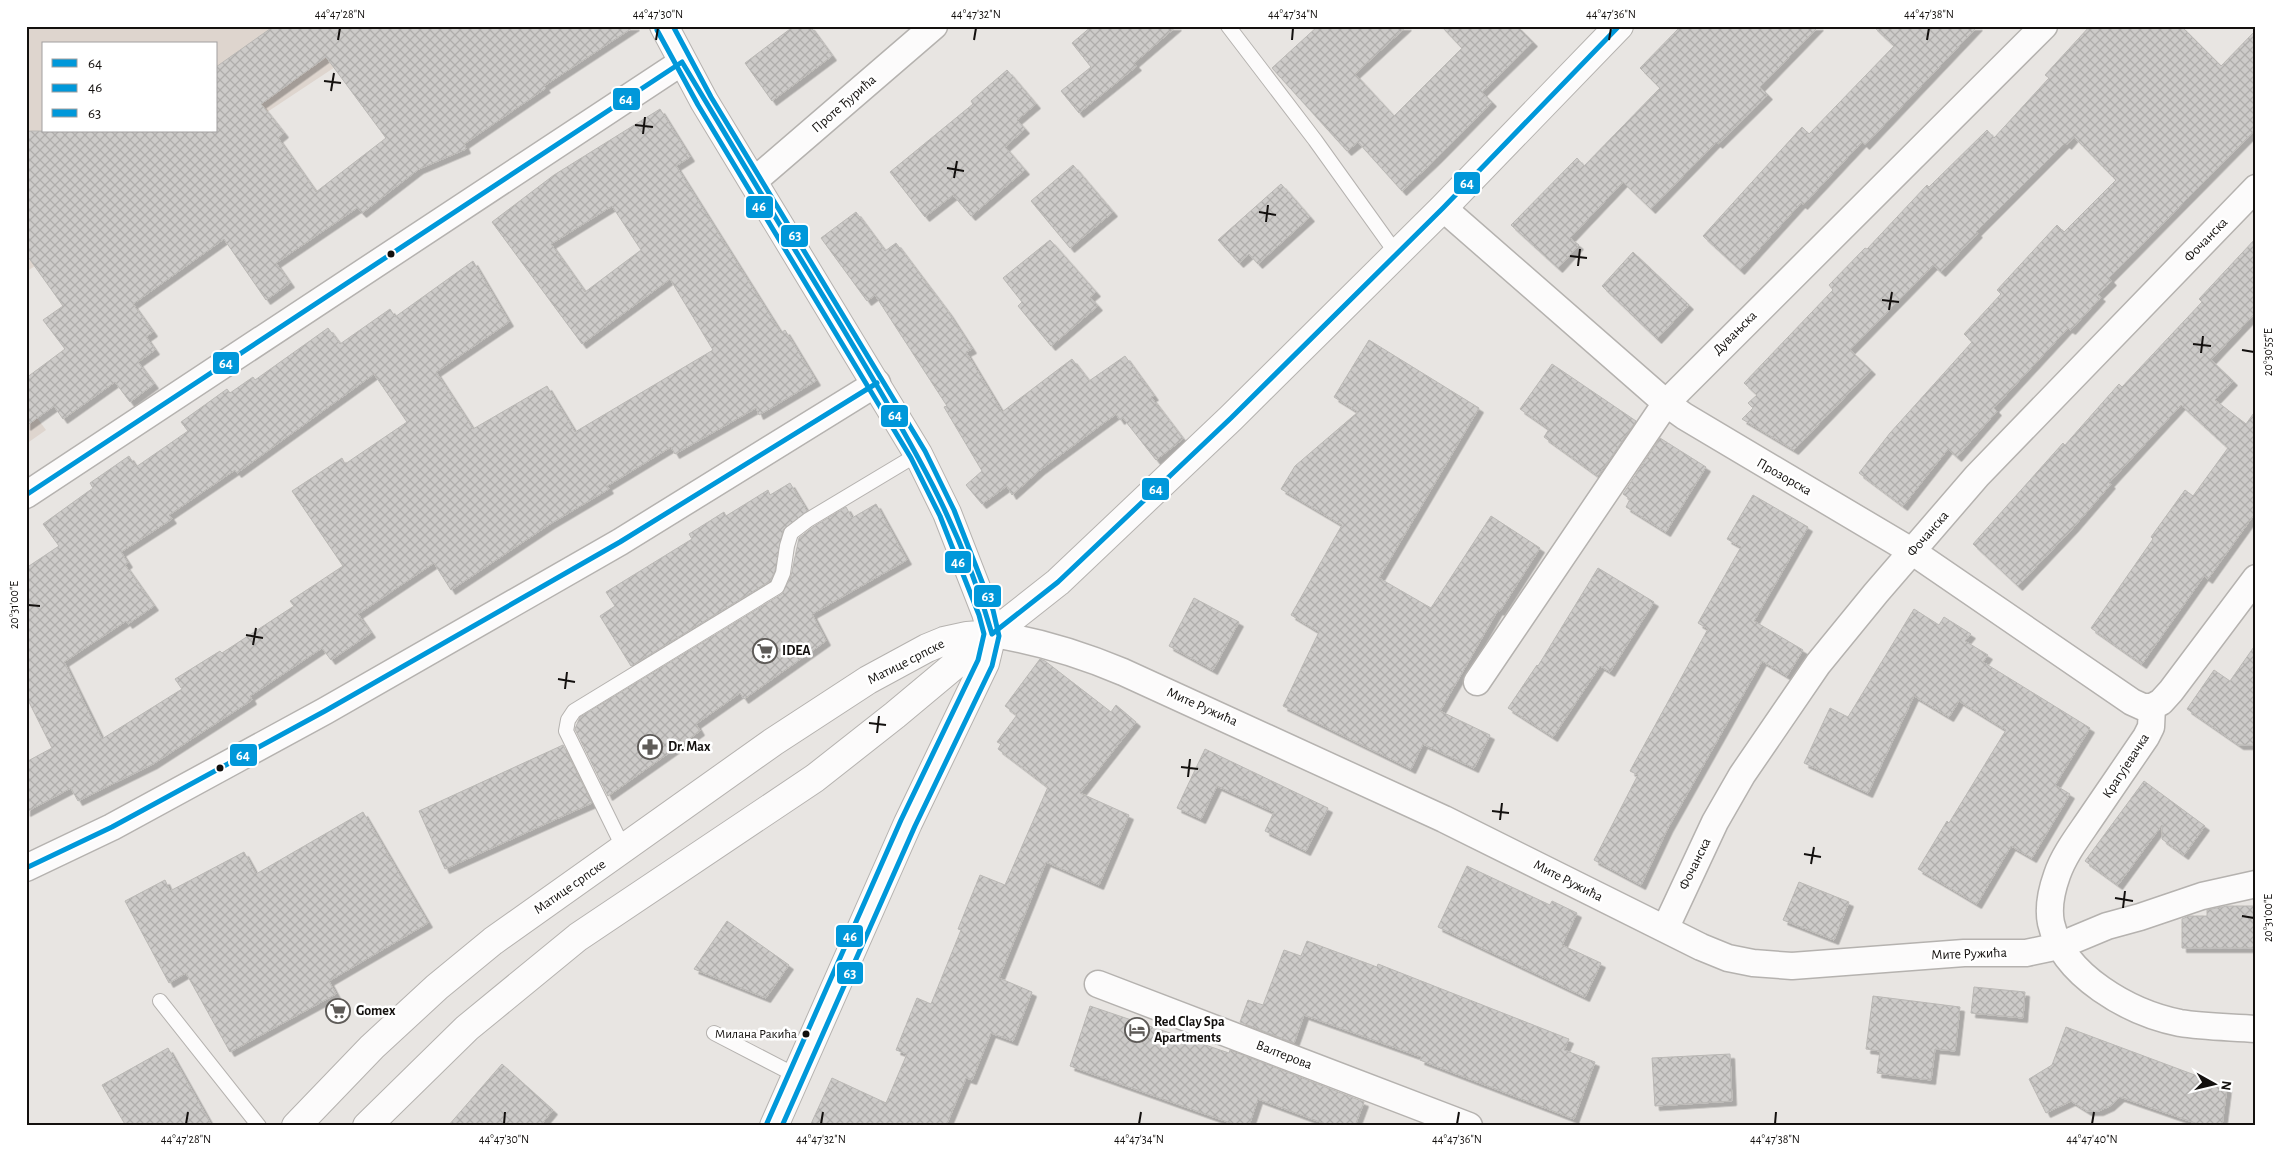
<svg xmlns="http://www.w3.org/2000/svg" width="2282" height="1152" font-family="'Alegreya Sans',sans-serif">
<defs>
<pattern id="building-cross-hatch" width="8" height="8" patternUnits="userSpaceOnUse" patternTransform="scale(1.25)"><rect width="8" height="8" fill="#cdcbc9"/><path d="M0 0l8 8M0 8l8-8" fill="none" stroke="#afadab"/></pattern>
<filter id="shadow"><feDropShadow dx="4.5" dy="4.5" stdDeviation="0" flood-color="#0004"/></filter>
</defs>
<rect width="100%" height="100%" fill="#e8e5e2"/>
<path fill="#ded5ce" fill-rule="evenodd" d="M26,26H397L26,272ZM44,44H216V131H44Z
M26,403L46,430L26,444Z"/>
<path fill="url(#building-cross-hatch)" stroke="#bab8b5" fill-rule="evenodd" filter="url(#shadow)" d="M274,26H635L544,86L546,88L464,144L466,149L419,169L362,213L357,208L276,263L290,283L266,300L224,239L133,304L153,332L146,337L155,350L138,362L154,384L130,402L115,382L63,419L54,406L26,426V378L65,349L43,320L63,306L26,254V131H216V67ZM326,57L386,138L316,192L278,138L284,133L261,104Z
M794,26H810L832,56L772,101L745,63Z
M1092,26H1177L1134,63L1137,66L1079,113L1061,91L1091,67L1072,43Z
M1318,26H1407L1355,74L1394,116L1462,48L1441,26H1517L1533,42L1482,92L1492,102L1437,158L1402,191L1358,142L1347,151L1272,68Z
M1681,26H1819L1760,87L1768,95L1718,144L1716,142L1651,209L1623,182L1570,238L1579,245L1558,268L1511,225L1577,158L1584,166L1660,88L1640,68Z
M1873,26H1978L1865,145L1862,142L1803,205L1801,203L1740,270L1703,236L1802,127L1809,134L1894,46Z
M2090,26H2181L2221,66L2256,30V129L2109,278L2112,281L2098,295L2101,297L2071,330L2068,328L1994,408L1997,411L1957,457L1948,449L1903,506L1859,473L1890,433L1972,342L1964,334L2001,294L1997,290L2057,225L2064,232L2116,180L2074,137L2067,145L2065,143L1976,232L1978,233L1941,272L1933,265L1850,350L1871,370L1794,450L1742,419L1753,408L1748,403L1757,395L1744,383L1833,290L1829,285L1865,248L1867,249L1927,185L1929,187L1987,130L1994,138L2049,78L2045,75Z
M1007,70L1036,104L1017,120L1025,129L1005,147L1025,170L971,216L953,195L925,217L890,172L973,104L971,101Z
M660,109L690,157L676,166L781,333L785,330L816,381L759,415L756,408L675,454L671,447L607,486L609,489L550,524L451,590L434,563L358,614L371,633L331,660L322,648L250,696L252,700L153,764L78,801L71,788L26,812V762L52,748L26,696V568L59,546L43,524L93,488L90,483L129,456L136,467L188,431L181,422L227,389L230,393L253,377L255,380L328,328L340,344L390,309L395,317L473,261L509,322L436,372L473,429L547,386L575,432L713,350L670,279L582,344L492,222L554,175ZM612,206L641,250L585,292L551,244ZM374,374L407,422L345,464L342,458L292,491L343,566L290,601L294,606L222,653L220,651L175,679L182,689L102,739L64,662L126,621L128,624L154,606L125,565L128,563L121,552L172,519L169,515L235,470L237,473Z
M1073,165L1113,212L1070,248L1031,201Z
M1281,184L1310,217L1258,264L1249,254L1239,263L1218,240Z
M856,212L885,251L896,243L948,312L972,349L966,352L1002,412L1072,359L1089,381L1125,356L1154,396L1151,397L1183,439L1156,460L1123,418L1120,420L1116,414L1040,470L1012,495L1007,486L982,504L966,485L982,471L944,407L947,406L875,295L867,301L821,238Z
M2256,238V312L2211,360L2233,381L2215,400L2246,424L2256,410V512L2208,579L2204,576L2142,664L2091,628L2153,539L2151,537L2185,490L2193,496L2228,448L2181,405L2109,483L2111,484L2073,528L2018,586L1973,544L2063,443L2065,445L2119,384L2122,387L2202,302L2199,299Z
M1050,240L1096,292L1090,297L1098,306L1051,346L1018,306L1022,302L1003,278Z
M1633,252L1689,305L1657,339L1602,286Z
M1369,340L1479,408L1379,578L1431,608L1491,516L1540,548L1500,611L1498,610L1440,711L1490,735L1474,768L1423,744L1411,769L1283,706L1319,632L1291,615L1342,525L1281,489L1295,466L1358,412L1334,397Z
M1552,364L1636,421L1598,476L1544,437L1549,429L1520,409Z
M1660,438L1706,467L1666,532L1626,507L1630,499L1623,494Z
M790,483L807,511L783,530L775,571L770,581L631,666L600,616L615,606L606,592L692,539L689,534L724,512L726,516L768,490L770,495Z
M1753,495L1808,527L1754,621L1803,650L1787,676L1762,661L1668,828L1641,885L1594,860L1638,775L1630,771L1708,629L1698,623L1741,547L1727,539Z
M876,504L907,560L812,614L826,641L744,699L740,693L696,724L700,731L608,796L575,729L580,717L782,594L791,576L799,538L813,527L846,507L852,518Z
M1598,568L1654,602L1610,672L1600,666L1553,737L1508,708L1537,665L1538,666Z
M1194,598L1239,622L1213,670L1169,646Z
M1914,609L1939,625L1944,617L1971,634L1965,641L1988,655L1983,662L2090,728L2055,785L2070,794L2032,858L2011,846L1977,904L1918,869L1947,821L1949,823L2006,730L1959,701L1949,717L1914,696L1868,793L1804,763L1830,708L1848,717Z
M2256,644V745H2239L2187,709L2214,670L2230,681Z
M1040,659L1045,661L1111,712L1116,705L1136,722L1080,793L1129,815L1099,885L1046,862L999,978L1032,992L1013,1041L991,1033L972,1080L966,1078L946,1126H810L832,1078L886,1103L907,1054L896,1050L917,998L931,1004L961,930L958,929L980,875L1005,885L1048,787L998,749L1001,744L997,742L1017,715L1005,706Z
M563,745L592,803L445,869L419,811Z
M1205,749L1328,808L1306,851L1265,831L1274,812L1217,786L1201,819L1177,808Z
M2144,781L2205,826L2184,855L2162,839V825L2118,885L2085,861Z
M363,812L428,923L329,981L336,994L230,1052L186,973L169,983L125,901L165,880L170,891L244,852L256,874Z
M1467,866L1550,905L1552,901L1577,913L1562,945L1601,963L1585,997L1438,927Z
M1799,882L1849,902L1834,940L1783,920Z
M2227,906H2256V948H2182V919L2189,916H2207V910Z
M727,921L789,965L766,998L694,969Z
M1307,941L1377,967L1378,964L1569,1039L1564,1050L1595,1062L1574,1119L1420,1060L1421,1057L1304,1015L1294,1043L1240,1022L1248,1000L1263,1005L1284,950L1301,956Z
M1974,987L2025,992L2023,1018L1971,1013Z
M1873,996L1960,1007L1955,1051L1935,1049L1931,1080L1877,1073L1880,1051L1866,1049Z
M1090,1006L1229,1053L1230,1050L1364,1102L1355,1126H1331L1258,1099L1249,1126H1239L1070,1066Z
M2066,1027L2227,1087L2222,1126H2204L2120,1097L2110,1106L2099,1111H2087L2071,1101L2046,1113L2029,1079L2052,1065Z
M168,1048L212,1126H126L102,1085Z
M1730,1054L1732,1101L1655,1106L1652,1058Z
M502,1064L553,1110L540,1126H448Z"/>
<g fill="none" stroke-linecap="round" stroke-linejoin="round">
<defs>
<path id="service" d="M1228,26L1315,140L1396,253
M624,849L566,731L568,720L574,711L777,587L783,573L787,546L791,533L808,520L918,454
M160,1001L259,1126
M714,1033L797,1076"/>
<path id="minor" d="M754,181L934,26
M1443,208L1666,403L1684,416L1913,552L2132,702L2143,707H2152
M26,495L682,62
M992,634C1038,641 1080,654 1123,672L1444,819L1701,947L1728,958L1753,963L1792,966L1964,953H2026L2059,946L2107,926L2140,917L2202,896L2256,884
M1477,682L1666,403L2044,26
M2152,707L2151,727L2146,737C2128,763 2110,790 2092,816C2080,834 2064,854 2057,875C2052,889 2048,908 2051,923C2063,976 2130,1013 2180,1023C2204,1027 2231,1027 2256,1029
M2152,707L2161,702L2171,691L2256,578
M26,868L112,827L325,711L620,542L877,383
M1665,929L1715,822L1742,775L1818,664L1876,593L1977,476L2256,188
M1098,984L1469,1126"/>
<path id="tertiary" d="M992,634L1058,582L1231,418L1443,208L1619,26"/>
<path id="secondary" d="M664,26L704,101L918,454L947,513L986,613L992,634L985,663L908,823L774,1126
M296,1126L372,1047L437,987L493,941L773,742L868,680L927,648L944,641L967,636L992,634
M367,1126L467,1028L578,937L815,778L895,715L992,634"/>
</defs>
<use href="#service" stroke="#b5b2af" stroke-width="16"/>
<use href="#minor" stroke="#b5b2af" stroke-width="29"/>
<use href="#tertiary" stroke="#b5b2af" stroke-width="30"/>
<use href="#secondary" stroke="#b5b2af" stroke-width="30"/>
<use href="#service" stroke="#fcfbfb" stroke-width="14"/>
<use href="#minor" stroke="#fcfbfb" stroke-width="26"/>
<use href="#tertiary" stroke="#fcfbfb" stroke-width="28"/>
<use href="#secondary" stroke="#fcfbfb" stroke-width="28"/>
<defs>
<path id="bus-1" d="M26,495L682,62C735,150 788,239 842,327C903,429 959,518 992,634
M992,634L1058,582L1231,418L1443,208L1619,26
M26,868L112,827L325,711L620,542L877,383"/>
<path id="bus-2" d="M657,30L698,105L911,458L940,516L979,615L984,634L978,660L901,820L767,1123"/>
<path id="bus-3" d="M673,26L711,97L925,451L954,510L993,610L999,636L992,666L915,826L782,1126"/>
</defs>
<use href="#bus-1" stroke="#fff" stroke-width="9"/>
<use href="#bus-2" stroke="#fff" stroke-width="9"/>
<use href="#bus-3" stroke="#fff" stroke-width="9"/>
<use href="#bus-1" stroke="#0098da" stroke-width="5"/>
<use href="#bus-2" stroke="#0098da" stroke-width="5"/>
<use href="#bus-3" stroke="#0098da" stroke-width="5"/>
</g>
<path fill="none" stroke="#13100e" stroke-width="2" d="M338,40L340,28M656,40L658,28M974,40L976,28M1292,40L1293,28M1609,40L1611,28M1927,40L1929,28M324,81L341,83M331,91L334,73M635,125L653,127M643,134L645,117M947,168L964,171M954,178L957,161M1259,212L1276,215M1266,222L1268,205M1570,256L1587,258M1578,266L1580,249M1882,300L1899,302M1889,310L1892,292M2193,344L2211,346M2242,350L2254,352M2201,353L2203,336M28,605L40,606M246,635L263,638M253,645L256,628M558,679L575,682M565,689L567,672M869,723L886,725M877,733L879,716M1181,767L1198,769M1188,777L1190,759M1492,811L1509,813M1500,820L1502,803M1804,854L1821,857M1811,864L1814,847M2115,898L2133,901M2123,908L2125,891M2242,916L2254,918M186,1124L188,1112M504,1124L505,1112M821,1124L823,1112M1139,1124L1141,1112M1457,1124L1459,1112M1775,1124L1776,1112M2092,1124L2094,1112"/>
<defs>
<symbol id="supermarket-ring" viewBox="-11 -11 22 22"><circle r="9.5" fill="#fff" stroke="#5e5b58" stroke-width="1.5"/><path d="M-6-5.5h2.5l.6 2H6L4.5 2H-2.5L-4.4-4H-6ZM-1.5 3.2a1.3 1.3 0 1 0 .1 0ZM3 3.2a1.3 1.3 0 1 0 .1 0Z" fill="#5e5b58"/></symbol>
<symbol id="pharmacy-ring" viewBox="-11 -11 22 22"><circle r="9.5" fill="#fff" stroke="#5e5b58" stroke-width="1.5"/><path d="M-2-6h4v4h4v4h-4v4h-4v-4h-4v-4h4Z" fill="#5e5b58"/></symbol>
<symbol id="hotel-ring" viewBox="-11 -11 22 22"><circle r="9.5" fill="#fff" stroke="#5e5b58" stroke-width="1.5"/><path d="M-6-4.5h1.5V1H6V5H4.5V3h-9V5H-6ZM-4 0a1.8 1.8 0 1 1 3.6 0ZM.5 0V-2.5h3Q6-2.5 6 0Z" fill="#5e5b58"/></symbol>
</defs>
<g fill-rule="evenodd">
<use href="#supermarket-ring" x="751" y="637" width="28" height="28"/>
<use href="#pharmacy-ring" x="636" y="733" width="28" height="28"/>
<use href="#supermarket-ring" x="324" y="997" width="28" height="28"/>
<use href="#hotel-ring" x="1123" y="1016" width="28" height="28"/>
</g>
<g fill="#13100e" stroke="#fff" stroke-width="2">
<circle cx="391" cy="254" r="4.5"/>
<circle cx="220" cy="768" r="4.5"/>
<circle cx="806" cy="1034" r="4.5"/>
</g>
<g text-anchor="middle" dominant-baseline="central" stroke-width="5" stroke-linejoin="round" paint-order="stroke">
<g font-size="13" fill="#13100e" stroke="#fff" text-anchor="end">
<text x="797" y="1034">Милана Ракића</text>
</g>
<g font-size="14" fill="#13100e" stroke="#fff">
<text transform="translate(844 104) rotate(-41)">Проте Ђурића</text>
<text transform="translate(2206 240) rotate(-46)">Фочанска</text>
<text transform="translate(1735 333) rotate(-45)">Дувањска</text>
<text transform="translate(1784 477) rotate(30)">Прозорска</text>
<text transform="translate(1928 534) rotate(-49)">Фочанска</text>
<text transform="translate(906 662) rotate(-27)">Матице српске</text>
<text transform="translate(1202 707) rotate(24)">Мите Ружића</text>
<text transform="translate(2126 766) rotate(-57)">Крагујевачка</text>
<text transform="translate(1695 864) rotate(-64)">Фочанска</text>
<text transform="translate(1568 881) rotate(27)">Мите Ружића</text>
<text transform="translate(570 887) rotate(-35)">Матице српске</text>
<text transform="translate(1969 954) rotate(-2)">Мите Ружића</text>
<text transform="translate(1284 1055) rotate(21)">Валтерова</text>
</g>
<g font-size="14" font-weight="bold" fill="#13100e" stroke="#fff" text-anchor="start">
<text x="782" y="651">IDEA</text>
<text x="668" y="747">Dr. Max</text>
<text x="356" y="1011">Gomex</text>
<text x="1154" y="1022">Red Clay Spa<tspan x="1154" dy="16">Apartments</tspan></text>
</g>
</g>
<g stroke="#fff" stroke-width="2">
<rect x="612" y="87" width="29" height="24" rx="5" fill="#0098da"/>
<rect x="1453" y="171" width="28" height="24" rx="5" fill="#0098da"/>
<rect x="745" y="195" width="29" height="24" rx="5" fill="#0098da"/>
<rect x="780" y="224" width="29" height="24" rx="5" fill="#0098da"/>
<rect x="212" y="351" width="28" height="24" rx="5" fill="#0098da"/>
<rect x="880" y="404" width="29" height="24" rx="5" fill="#0098da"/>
<rect x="1141" y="477" width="29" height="24" rx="5" fill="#0098da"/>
<rect x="944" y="550" width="28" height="24" rx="5" fill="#0098da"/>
<rect x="973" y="584" width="29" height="24" rx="5" fill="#0098da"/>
<rect x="229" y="743" width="29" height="24" rx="5" fill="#0098da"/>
<rect x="835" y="924" width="29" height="24" rx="5" fill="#0098da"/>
<rect x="836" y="961" width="28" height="24" rx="5" fill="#0098da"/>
</g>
<g font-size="14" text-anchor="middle" font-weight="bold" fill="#fff">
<text x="626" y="104">64</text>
<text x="1467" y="188">64</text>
<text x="759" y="211">46</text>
<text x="795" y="240">63</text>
<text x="226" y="368">64</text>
<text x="895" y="420">64</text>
<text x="1156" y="494">64</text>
<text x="958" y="567">46</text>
<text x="988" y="601">63</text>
<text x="243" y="760">64</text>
<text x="850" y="941">46</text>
<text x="850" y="978">63</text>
</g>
<rect width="2282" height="1152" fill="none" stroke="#ffffff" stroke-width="55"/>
<rect x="42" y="42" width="175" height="90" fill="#ffffff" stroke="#a19f9f"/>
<rect x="52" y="59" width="25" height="8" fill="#0098da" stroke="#a19f9f"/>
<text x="88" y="68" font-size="15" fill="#13100e">64</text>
<rect x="52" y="84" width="25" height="8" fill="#0098da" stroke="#a19f9f"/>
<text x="88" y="92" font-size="15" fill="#13100e">46</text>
<rect x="52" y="109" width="25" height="8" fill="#0098da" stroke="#a19f9f"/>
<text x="88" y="118" font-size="15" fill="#13100e">63</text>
<g transform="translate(2214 1084) rotate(98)" stroke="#ffffff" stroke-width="4" paint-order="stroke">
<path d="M0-4L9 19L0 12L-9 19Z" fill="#13100e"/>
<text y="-8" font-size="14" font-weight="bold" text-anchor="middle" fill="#13100e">N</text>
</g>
<rect x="28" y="28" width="2226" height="1096" fill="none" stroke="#13100e" stroke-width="2"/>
<g font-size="12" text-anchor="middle" fill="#13100e">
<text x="340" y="18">44°47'28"N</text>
<text x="658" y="18">44°47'30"N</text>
<text x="976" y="18">44°47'32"N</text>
<text x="1293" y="18">44°47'34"N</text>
<text x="1611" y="18">44°47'36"N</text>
<text x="1929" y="18">44°47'38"N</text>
<text transform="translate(2268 352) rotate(-90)" y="4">20°30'55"E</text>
<text transform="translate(14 605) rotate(-90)" y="4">20°31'00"E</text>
<text transform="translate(2268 918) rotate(-90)" y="4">20°31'00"E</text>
<text x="186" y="1143">44°47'28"N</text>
<text x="504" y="1143">44°47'30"N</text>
<text x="821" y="1143">44°47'32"N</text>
<text x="1139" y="1143">44°47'34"N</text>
<text x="1457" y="1143">44°47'36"N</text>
<text x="1775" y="1143">44°47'38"N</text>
<text x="2092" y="1143">44°47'40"N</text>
</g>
</svg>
